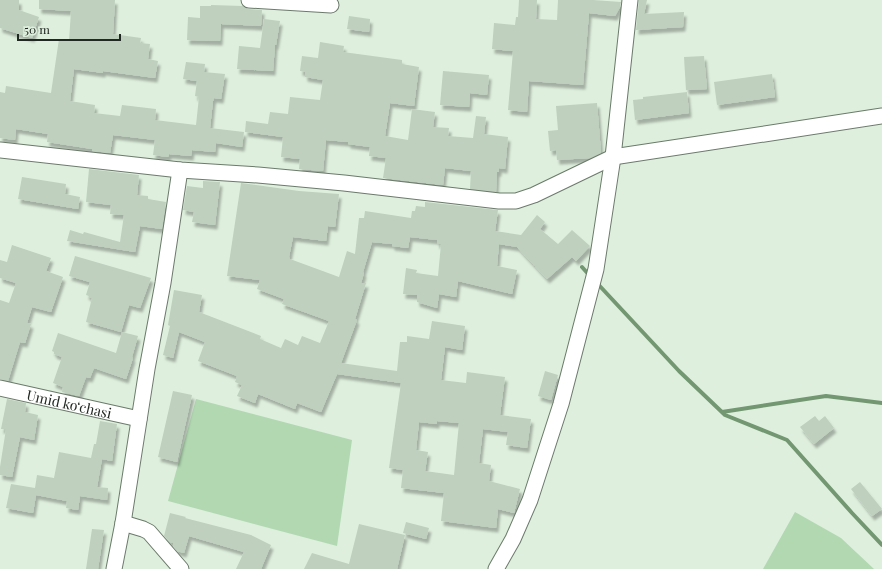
<svg xmlns="http://www.w3.org/2000/svg" width="882" height="569" font-family="'Playfair Display',serif">
<defs>
<filter id="shadow"><feDropShadow dx="2.5" dy="4.5" stdDeviation="1" flood-color="#0004"/></filter>
</defs>
<rect width="100%" height="100%" fill="#deefdd"/>
<path fill="#b1d8b1" d="M196,399L352,440L337,546L168,501Z
M795,512L841,538L874,569H763Z"/>
<g fill="none" stroke-linecap="round" stroke-linejoin="round">
<path stroke="#729771" stroke-width="4" d="M582,267L590,276
M596,282L679,371L725,415L787,440L852,513L882,545
M722,412L826,396L882,403"/>
</g>
<path fill="#bfd0bf" fill-rule="evenodd" filter="url(#shadow)" d="M0,0H19V10L39,17L32,38L0,28Z
M39,0H115L113,34L141,38L140,43L150,44L148,59L158,61L155,78L103,71V73L74,69L70,101L95,105L94,113L120,116L122,105L156,109L155,120L196,125L199,97L195,96L197,81L183,79L186,62L205,64L204,72L225,74L221,99L214,98L213,101L210,128L244,132L242,147L216,143L215,152L192,150L191,156L169,154L168,157L153,155L155,140L113,135L110,153L92,151V149L47,142L48,134L16,129L15,140L0,138V92L5,93L6,86L51,93L59,39L69,41L71,11L39,9Z
M519,0H537L536,19L557,20L558,0H593L621,2L620,7L615,16L589,13L583,85L529,81L527,112L508,110L513,51L492,49L494,23L515,25L516,17H518Z
M639,0H647L644,14L684,12L683,27L636,30Z
M211,5L243,6L248,9L262,10L261,26L221,24L220,41L187,40L188,17L200,18V6H211Z
M349,16L370,19L369,32L347,29Z
M264,19L280,21L276,45H275L273,71L237,69L239,46L260,48Z
M320,42L344,46L343,52L402,60V64L419,67L414,106L390,103L385,136L408,140L412,109L435,112L433,127L449,128L448,136L473,138L476,116L486,117L484,134L508,137L505,169L499,168V172H497L496,192L470,189L471,171L445,168L443,185L383,178L386,158L369,156L370,147L348,144V142L326,140L323,171L299,169L300,159L281,157L283,137L245,132L246,121L268,124L270,112L288,114L290,97L320,100L323,80L305,77V72L300,71L302,56L318,58Z
M704,56L707,89L686,90L684,57Z
M443,71L489,75L487,95L470,93L469,107L440,105Z
M772,74L775,97L717,105L714,82Z
M687,92L689,113L635,120L633,100L643,99V97Z
M597,103L601,153L591,158L557,160L556,150L550,151L548,131L558,130L556,106Z
M89,169L139,175L137,195L148,196V199L166,202L162,229L140,226L135,252L67,241L70,230L83,234L84,232L120,242L124,215L110,214L111,205L86,202Z
M22,177L66,184L65,194L80,197L78,209L18,199Z
M203,181L220,182L215,225L192,222L194,212L183,210L187,186L203,188Z
M241,183L299,191L339,194L335,227L328,226L326,241L293,237L289,257L290,259L339,277L347,251L355,254L359,218H364L365,211L411,218L412,211H415L416,206L425,207V202L498,210L495,231L521,235L537,215L545,222L540,229L558,244L572,230L590,246L576,261L572,257L547,279L517,247L499,244L497,266L517,270L512,294L458,281L456,297L439,294L437,308L417,302V295L403,294L406,268L417,270L416,273L438,276L441,244H437V240L410,237L408,248L392,246V244L372,242L363,272L364,273L361,283H366L355,319L357,320L341,363L397,371L400,342H407V336L429,339L432,321L465,326L462,350L445,347L441,380L466,383L467,372L505,377L500,415L531,419L527,448L506,445L508,432L483,429L479,463L491,465L489,481L520,489L514,513L498,509L496,528L441,521L444,493L401,488L403,470L389,468L401,383L337,374L321,412L297,403L295,409L258,394L255,403L237,396L242,385L235,382L237,376L198,361L205,342L179,332L173,358L163,355L170,326L168,325L174,290L202,295L199,312L261,336L260,339L281,348L285,339L298,345L302,336L320,343L329,321L282,304L284,299L257,289L260,280L227,276ZM437,421L459,423L454,475L425,471L428,452L416,450L419,422L437,424Z
M12,245L51,258L46,271L63,277L51,312L32,307L27,323L31,324L25,343L20,342L8,381L0,379V300L9,303L16,283L0,278V260L7,262Z
M75,256L151,278L140,308L129,305L121,332L86,322L92,298H89V296L86,295L90,282L69,276Z
M122,332L138,336L132,357L133,358L126,379L94,368L90,378L86,377L79,396L62,392L63,387L53,383L62,357L54,354V352L52,351L58,333L116,353Z
M545,371L558,375L551,400L538,396Z
M173,391L192,395L177,462L158,457Z
M7,399L26,403L25,412L38,415L34,440L20,437L12,477L0,475V467L6,429H1Z
M815,416L819,421L825,416L834,428L814,444L800,427Z
M100,421L117,424L112,461L102,459L97,487L108,488L107,500L80,496L78,510L66,508L67,501L36,495L33,513L6,508L11,484L35,488L37,475L54,478L59,452L91,458L94,444H96Z
M860,482L882,509L872,516L851,489Z
M170,513L186,517L185,518L251,535L271,545L261,569H236L244,552L189,536L184,553L177,551L173,546V543L170,542L164,536Z
M406,522L429,528L426,539L403,533Z
M359,524L405,535L397,569H304L312,553L349,564Z
M92,529L104,530L98,569H86Z"/>
<g fill="none" stroke-linecap="round" stroke-linejoin="round">
<defs>
<g id="minor">
<path d="M249,0L331,5"/>
<path d="M0,150L180,170L258,175L344,183L499,201H516L534,195L613,157L882,116"/>
<path id="s1" d="M0,388L139,419"/>
<path d="M123,523L143,529L149,532L181,569"/>
<path d="M114,569L123,523L147,369L163,283L180,170"/>
<path d="M496,569L513,539L530,500L561,404L596,269L613,157L630,0"/>
</g>
</defs>
<use href="#minor" stroke="#6b7a6b" stroke-width="17"/>
<use href="#minor" stroke="#fff" stroke-width="15"/>
</g>
<g text-anchor="middle" dominant-baseline="central" stroke-width="3" stroke-linejoin="round" paint-order="stroke">
<g font-size="14" fill="#212721" stroke="#deefdd">
<text stroke="none"><textPath href="#s1" startOffset="71">Umid ko‘chasi</textPath></text>
</g>
</g>
<path d="M18 34v6h102v-6" fill="none" stroke="#212721" stroke-width="2"/>
<text x="24" y="34" font-size="12" fill="#212721" stroke="#deefdd" stroke-width="3" paint-order="stroke">50 m</text>
</svg>
